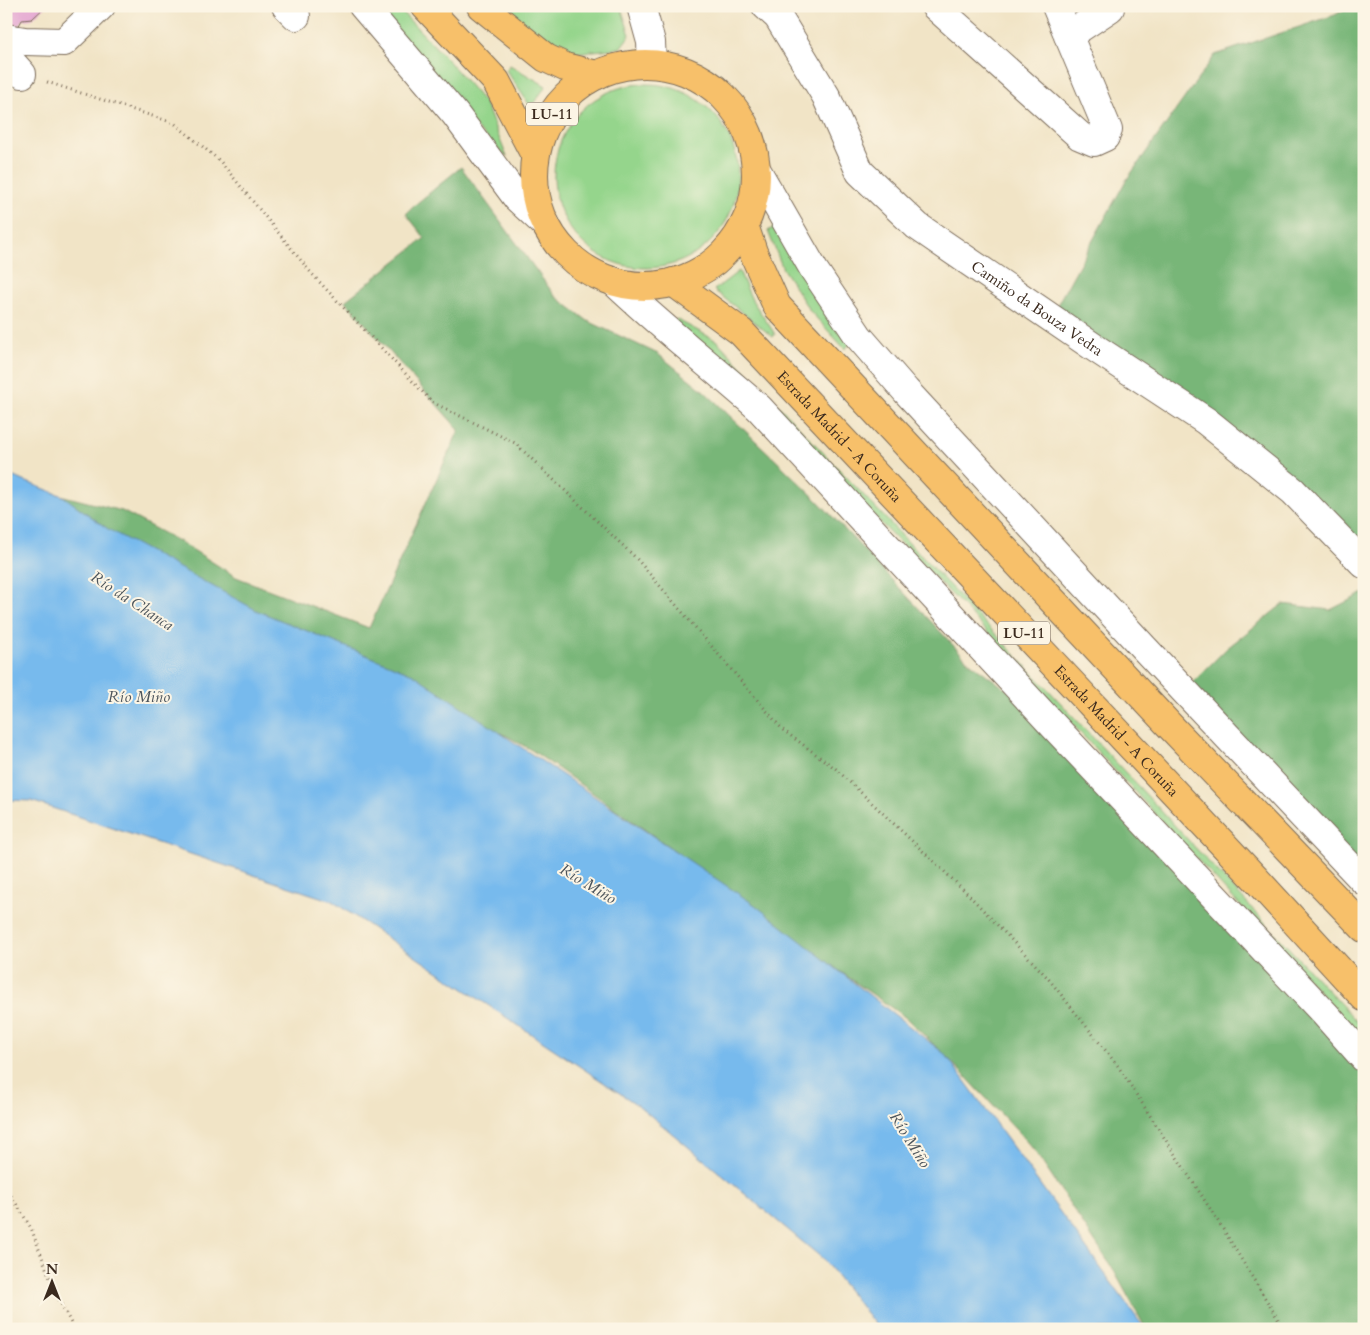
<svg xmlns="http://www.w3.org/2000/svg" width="1370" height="1335" font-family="Cardo,serif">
<rect width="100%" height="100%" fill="#fcf5e5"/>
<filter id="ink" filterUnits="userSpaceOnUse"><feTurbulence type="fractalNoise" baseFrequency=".02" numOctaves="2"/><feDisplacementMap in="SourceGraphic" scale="10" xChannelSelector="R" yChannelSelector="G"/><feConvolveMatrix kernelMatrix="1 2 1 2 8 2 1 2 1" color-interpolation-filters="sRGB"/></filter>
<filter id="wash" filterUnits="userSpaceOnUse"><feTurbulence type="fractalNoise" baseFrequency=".0096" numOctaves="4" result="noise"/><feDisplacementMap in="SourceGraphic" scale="20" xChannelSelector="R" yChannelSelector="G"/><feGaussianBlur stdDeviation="1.12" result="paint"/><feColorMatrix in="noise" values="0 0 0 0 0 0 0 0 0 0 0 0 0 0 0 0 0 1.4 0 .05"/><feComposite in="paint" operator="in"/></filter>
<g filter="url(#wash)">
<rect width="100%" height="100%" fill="#f1e4c6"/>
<path fill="#95d58c" stroke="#688055" d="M375,6H396L446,58L485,103L507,157L472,124Z
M504,6H618L621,8L630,35L620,48L575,53L540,38Z
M510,65L546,86L531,107L506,70Z
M554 176a92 92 0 1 1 184 0a92 92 0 1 1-184 0Z
M777,225L851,343L845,349L810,311L783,269L768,231Z
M739,271L752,300L775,334L773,337L714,290Z
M676,319L717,341L1044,685L1364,1029V1040L967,610L827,469L675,326Z"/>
<path fill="#78b678" stroke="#5a704b" d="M1352,6H1364V552L1051,316L1125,182L1215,55L1335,15Z
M461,167L555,296L588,321L658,354L704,391L817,500L968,661L1022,701L1364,1069V1329H1146L1113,1269L1034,1150L1019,1133L949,1059L906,1018L755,911L678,853L533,751L507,736L393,685L6,481L122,511L182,543L236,577L369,628L459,430L345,301L425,238L406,214L416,204Z
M1364,593V873L1189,686L1226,649L1283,604L1330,610Z"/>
<path fill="#77baed" stroke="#597286" d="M6,474L63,496L108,529L258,611L413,674L755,905L946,1055L1145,1329H879L822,1258L639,1106L332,901L31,801L6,800Z"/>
<g id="blocks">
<path fill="#e2a0d0" d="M6,6H46L32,19L22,20L17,29L6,26Z"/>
</g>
</g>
<g filter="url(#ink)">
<use href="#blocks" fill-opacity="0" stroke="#7b6b59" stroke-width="1"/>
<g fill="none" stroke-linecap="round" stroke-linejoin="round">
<defs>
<g id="minor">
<path d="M286,6L296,16"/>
<path d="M363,6L455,114L517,198L546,225"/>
<path d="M641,6L651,42L652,64"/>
<path id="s1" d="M766,6L778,17L826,96L860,172L917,226L1095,348L1206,421L1293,491L1364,564"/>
<path d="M935,6L1080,136L1094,142L1105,137L1108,130L1056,6"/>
<path d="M1068,36L1110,8V6"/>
<path d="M6,38L25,41L64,42L101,6"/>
<path d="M6,56L22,74"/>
<path d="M756,169L814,270L859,337L906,391L1144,648L1364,881"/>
<path d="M613,281C660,326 710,365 759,408L1049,721L1325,1014L1364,1058"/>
</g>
<g id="highway">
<path d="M425,6L496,81L535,155"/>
<path d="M481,6L546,58L565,67L597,75"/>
<circle cx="645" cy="175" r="111"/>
<path d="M744,225L753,252L777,306L1171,727L1364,928"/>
<path id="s2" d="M673,282L741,332L1254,877L1364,997"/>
</g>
</defs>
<use href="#minor" stroke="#7b6b59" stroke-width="30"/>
<use href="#highway" stroke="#7b6b59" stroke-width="30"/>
<path stroke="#7b6b59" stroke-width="3" stroke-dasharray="1 4" stroke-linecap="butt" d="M47,82L174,123L220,161L312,274L432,402L515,443L636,558L783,730L836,769L965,891L1047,977L1118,1066L1218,1221L1284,1329
M6,1187L31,1228L56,1294L74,1329"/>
<use href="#minor" stroke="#fff" stroke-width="28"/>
<use href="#highway" stroke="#f7c06b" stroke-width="28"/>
</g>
</g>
<g text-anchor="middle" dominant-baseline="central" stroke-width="4" stroke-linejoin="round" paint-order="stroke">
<g fill="#fcf5e5" stroke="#75675a" stroke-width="1">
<rect x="526" y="102.5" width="52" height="23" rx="4"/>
<rect x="998" y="621.5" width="52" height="23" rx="4"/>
</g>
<g font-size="14" font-weight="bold" fill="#3b2a1e">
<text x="552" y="114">LU-11</text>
<text x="1024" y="633">LU-11</text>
</g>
<g font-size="15" fill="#3b2a1e" stroke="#fcf5e5">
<text stroke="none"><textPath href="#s1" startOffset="416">Camiño da Bouza Vedra</textPath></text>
<text stroke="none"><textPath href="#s2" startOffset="228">Estrada Madrid - A Coruña</textPath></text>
<text stroke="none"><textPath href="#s2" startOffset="632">Estrada Madrid - A Coruña</textPath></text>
</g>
<g font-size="16" font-style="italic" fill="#4d555c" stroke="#fcf5e5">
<text transform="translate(132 601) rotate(33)">Río da Chanca</text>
<text x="139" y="697">Río Miño</text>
<text transform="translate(588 884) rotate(31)">Río Miño</text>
<text transform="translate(910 1140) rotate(58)">Río Miño</text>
</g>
</g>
<rect width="1370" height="1335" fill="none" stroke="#fcf5e5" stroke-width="25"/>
<g transform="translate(52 1282)" stroke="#fcf5e5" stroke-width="4" paint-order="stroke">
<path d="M0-4L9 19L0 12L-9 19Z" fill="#3b2a1e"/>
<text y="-8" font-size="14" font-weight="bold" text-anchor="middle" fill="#3b2a1e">N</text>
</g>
</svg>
